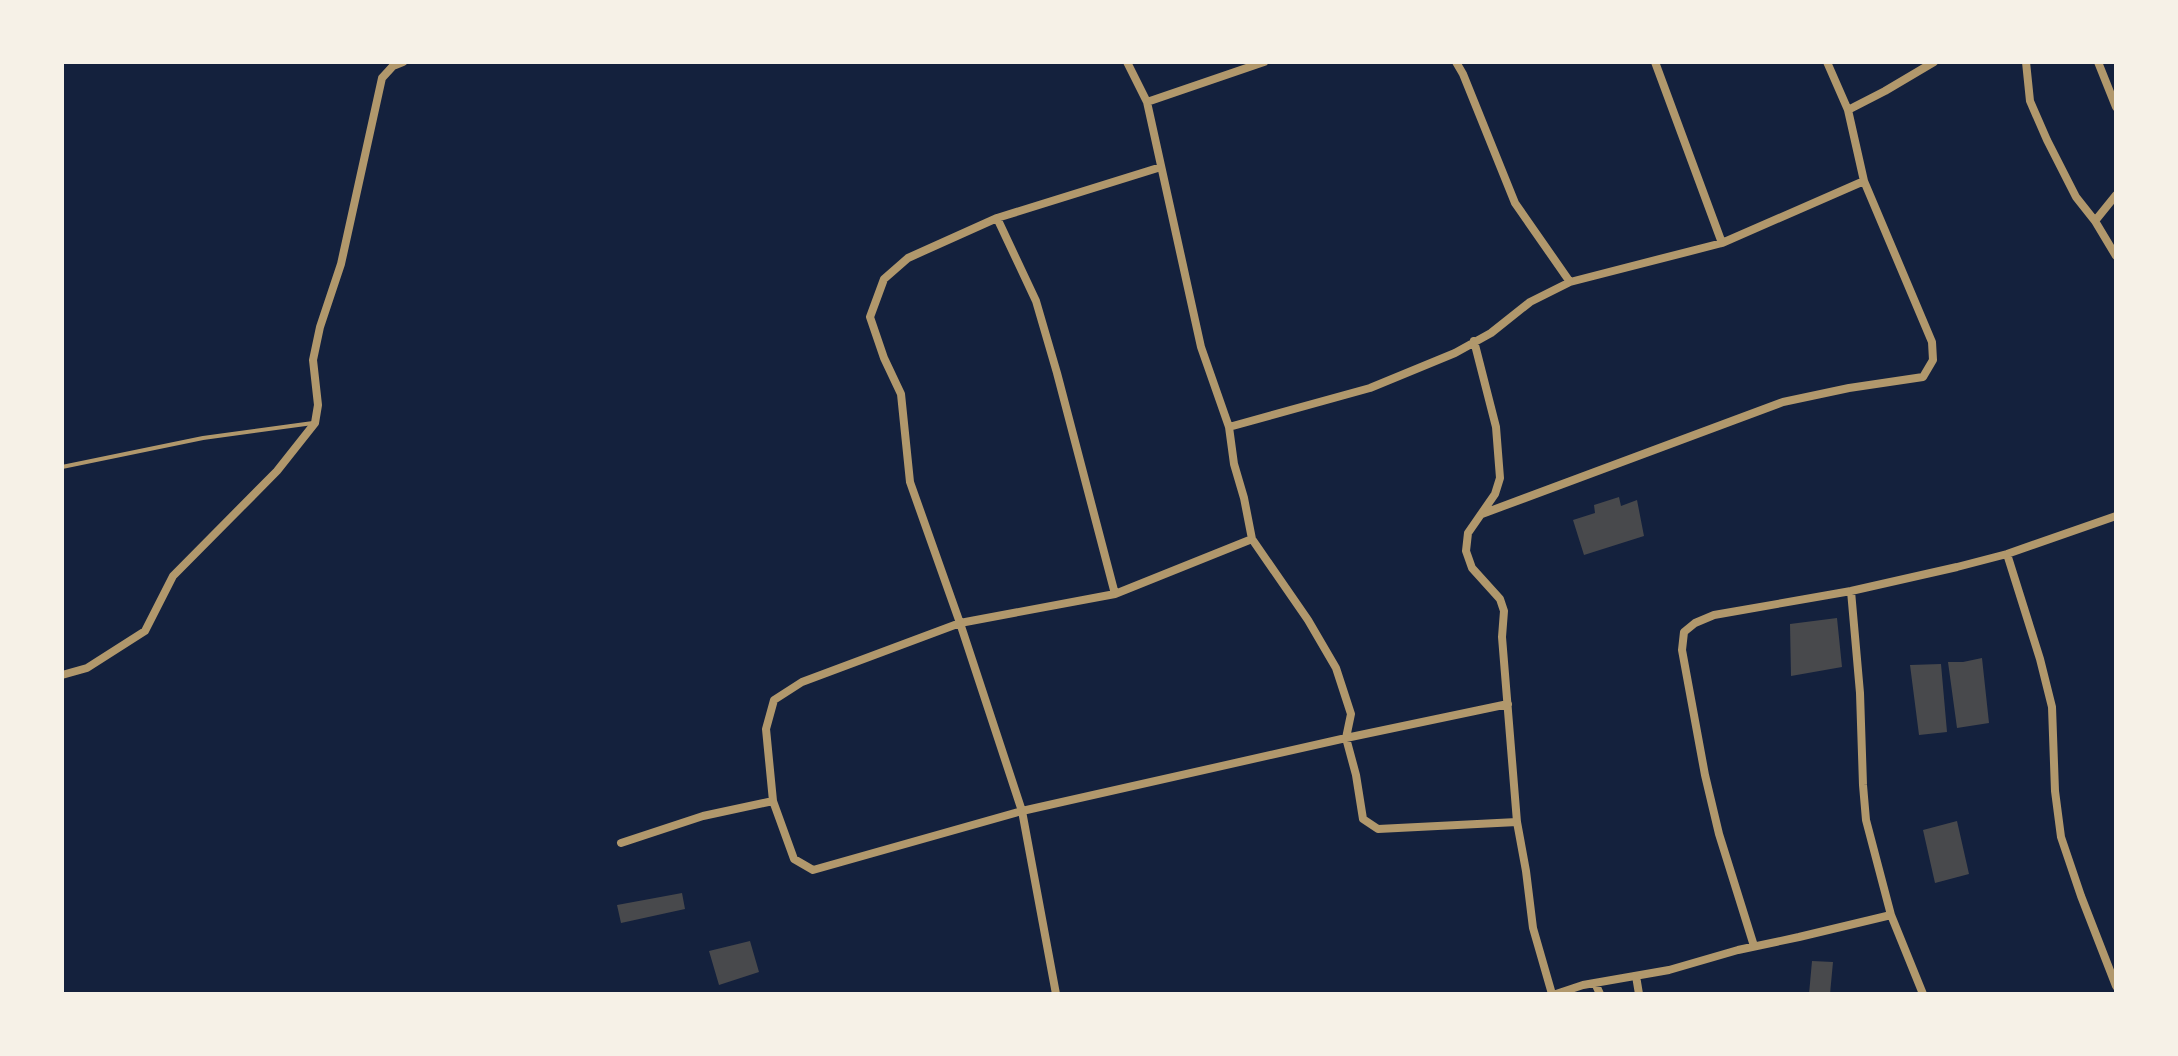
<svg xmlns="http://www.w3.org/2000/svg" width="2178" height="1056" font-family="'Roboto Condensed',sans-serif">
<rect width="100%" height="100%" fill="#14213d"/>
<path fill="#48494c" d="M1619,497L1621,506L1637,500L1644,536L1584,555L1573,520L1595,513L1594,505Z
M1837,618L1842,667L1791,676L1790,624Z
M1982,658L1989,723L1957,728L1948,662H1963Z
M1941,664L1947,732L1919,735L1910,665Z
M1957,821L1969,874L1935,883L1923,830Z
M682,893L685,909L621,923L617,905Z
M750,941L759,972L719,985L709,951Z
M1812,961L1833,962L1830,994H1809Z"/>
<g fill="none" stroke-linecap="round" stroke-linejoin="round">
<path stroke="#b1986c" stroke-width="4" d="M62,467L203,438L313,423"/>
<path stroke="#b1986c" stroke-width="8" d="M1127,62L1147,102L1264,62
M1456,62L1463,74L1515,203L1570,282
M1655,62L1722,243
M1827,62L1848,110
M2026,62L2030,101L2047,140L2076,197L2095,221L2116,256
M2098,62L2116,107
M1147,102L1201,347L1229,427L1234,464L1244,498L1252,539
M997,218L1036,301L1057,373L1115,594
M2095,221L2116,195
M1474,341L1496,427L1500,478L1495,494L1468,533L1466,551L1472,568L1500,599L1504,611L1502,637L1517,822L1526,871L1533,928L1552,994
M1229,427L1370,388L1455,353L1491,333L1530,302L1570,282L1722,243L1864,181L1848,110L1885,91L1934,62
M1482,514L1783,402L1849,388L1923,377L1933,360L1932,342L1864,181
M2007,554L2040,659L2052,707L2055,791L2061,837L2081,896L2116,986
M1851,591L1860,693L1863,785L1866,820L1891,915L1923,994
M62,675L87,668L145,631L173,576L277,471L315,423L318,405L313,360L320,327L341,264L382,78L393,66L403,62
M1508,704L1346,738L1022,811L813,870L794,859L773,801L766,729L774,700L802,682L960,623L1115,594L1252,539L1308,620L1336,668L1351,714L1346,738L1356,775L1363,819L1378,829L1517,822
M621,843L703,816L773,801
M1754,946L1719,834L1705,775L1682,650L1684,632L1695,623L1714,615L1851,591L1957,567L2007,554L2116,516
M1636,976L1639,994
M1595,983L1600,994
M1056,994L1022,811L960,623L910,482L901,394L884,358L870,317L884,279L908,258L997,218L1161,167
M1556,994L1583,985L1669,970L1738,950L1799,937L1891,915"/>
</g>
<rect width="2178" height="1056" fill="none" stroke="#f6f1e7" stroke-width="128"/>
</svg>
